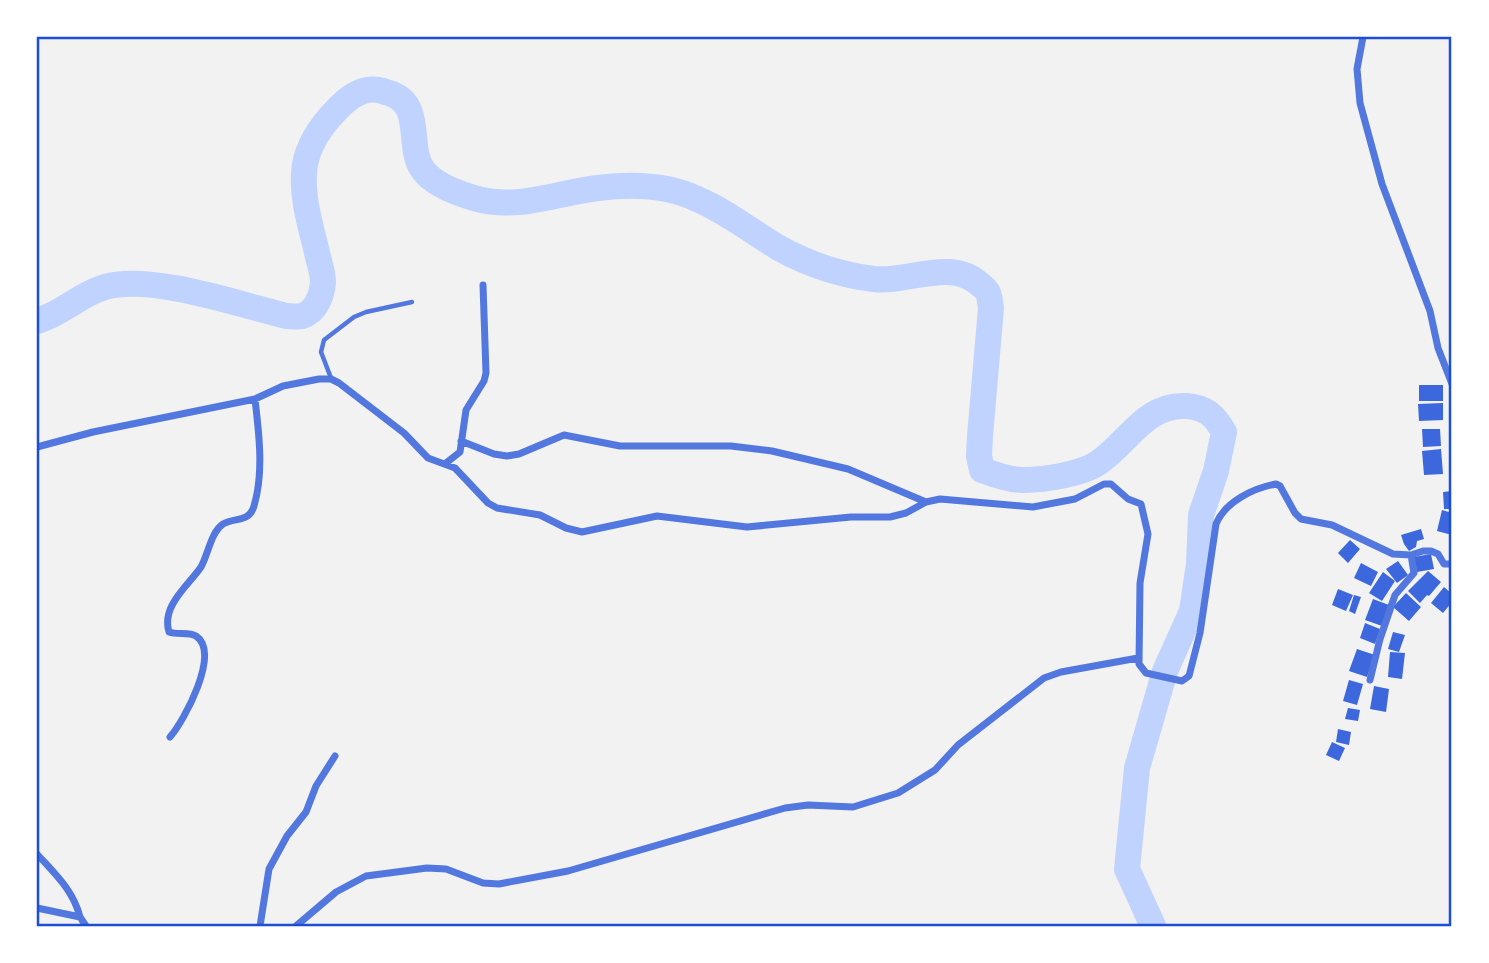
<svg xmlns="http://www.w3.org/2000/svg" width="1489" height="963" font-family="Commissioner,sans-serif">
<rect width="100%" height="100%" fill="#f2f2f2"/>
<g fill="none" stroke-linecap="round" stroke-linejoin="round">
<path stroke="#bfd3fe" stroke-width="26" d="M37,321C62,314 80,294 105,287C151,274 238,304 286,316C290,316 297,317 302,316C316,312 322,295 323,282C323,274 320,265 318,257C312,230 302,201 304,173C305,152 317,132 330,117C340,106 349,96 363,91C373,88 380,90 389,93C425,104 406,147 423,170C434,185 457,193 474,198C517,211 556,193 598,188C630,184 668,185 697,199C726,211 752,232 779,248C808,264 841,275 874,279C906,283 949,259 977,282C980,285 986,288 988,293C990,297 990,304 991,308L980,436L979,456L982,470C996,475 1010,480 1024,480C1044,480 1082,474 1098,463C1128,443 1145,404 1186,406C1206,407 1215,416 1224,432L1216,471L1201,515L1199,564L1192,611L1165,671L1137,768L1127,869L1153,926"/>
</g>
<path fill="#3d67dc" d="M1419,385H1443V401H1419Z
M1443,403V420L1419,421L1418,404Z
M1422,429H1440L1441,446L1423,447Z
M1441,449L1443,474L1424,475L1422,451Z
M1452,491V509H1444L1443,492Z
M1442,510L1452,513V535L1437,531Z
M1421,529L1424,539L1417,541L1416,547L1409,551L1404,544L1401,535Z
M1350,540L1360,549L1348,563L1338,553Z
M1431,554L1434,569L1417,572L1414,557Z
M1398,561L1408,575L1397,583L1386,569Z
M1361,563L1378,572L1371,586L1354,578Z
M1428,571L1441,582L1429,596L1427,595L1420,603L1408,591Z
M1383,572L1395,581L1382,601L1369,593Z
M1444,587L1452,594V602L1443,613L1431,603Z
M1338,589L1353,595L1346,611L1332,605Z
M1406,593L1421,607L1409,621L1393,607Z
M1354,595L1361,597L1355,614L1349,611Z
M1373,599L1389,605L1382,626L1365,620Z
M1365,623L1380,629L1375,644L1360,638Z
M1393,632L1405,635L1399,652L1388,649Z
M1357,649L1375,655L1367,677L1349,671Z
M1390,652L1405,653L1402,679L1388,677Z
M1349,680L1363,684L1357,705L1343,701Z
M1374,686L1389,689L1386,712L1370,709Z
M1348,708L1360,710L1358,721L1345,719Z
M1338,729L1351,732L1349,745L1336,742Z
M1332,742L1345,748L1339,761L1326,755Z"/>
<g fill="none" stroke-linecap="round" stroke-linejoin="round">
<path stroke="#5277de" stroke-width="4.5" d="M331,378L321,352L324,340L354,317L366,312L412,302"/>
<path stroke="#5277de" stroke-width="7" d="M1363,37L1357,69L1360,103L1382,184L1430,311L1438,348L1452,384
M461,441L494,454L507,456L519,454L564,435L620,446H731L772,451L848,469L926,502
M37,447L93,432L255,399L283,386L319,379H331L339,383L404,433L428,458L455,468L488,503L497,508L540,515L566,528L582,532L657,516L747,527L851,517H890L906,513L926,502L940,499L1033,507L1075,499L1104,484H1111L1128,499L1141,504L1148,534L1140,583L1139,664L1146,673L1182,681L1189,676L1200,633L1216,524C1225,502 1253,488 1276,484L1280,486L1295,513L1301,519L1332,525L1393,554L1411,555L1423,551H1431L1438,554L1444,564H1452
M446,463L460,452L466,410L484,381L486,373L483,285
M1370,680L1380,639L1395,595L1414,573L1411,555
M170,737C184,721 221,653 196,636C189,632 177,635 169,632C161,606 188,586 201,567C208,555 211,532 223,524C235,517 249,523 254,506C264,472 259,434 255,399
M37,854C55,874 73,890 80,917
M37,908L80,917L86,926
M260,926L269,869L287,836L306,812L316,786L335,756
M296,926L336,892L366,876L427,868L446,869L483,883L499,884L568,871L785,808L808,805L853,807L898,793L935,770L958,745L1044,678L1061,672L1138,658"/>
</g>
<rect width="1489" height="963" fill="none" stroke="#ffffff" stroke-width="77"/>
<rect x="38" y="38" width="1412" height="887" fill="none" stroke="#1d4ed8" stroke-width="2.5"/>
</svg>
